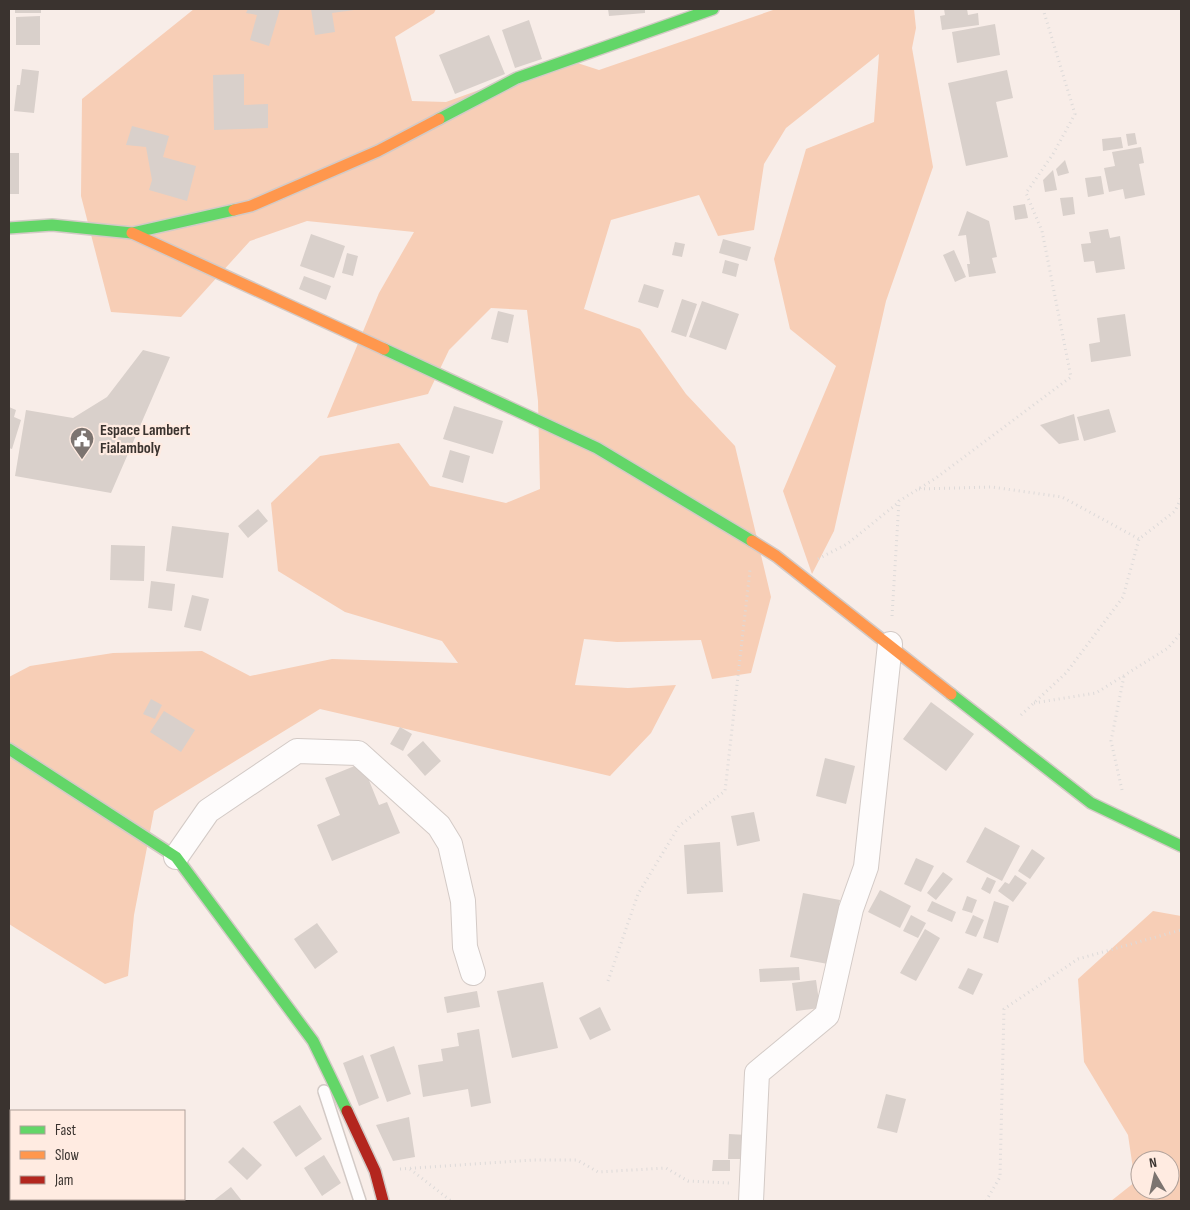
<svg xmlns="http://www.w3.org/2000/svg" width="1190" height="1210" font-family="'Sofia Sans Condensed',sans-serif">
<rect width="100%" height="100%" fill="#f8ede8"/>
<path fill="#f7ceb6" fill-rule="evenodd" d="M194,9H436L434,13L395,37L412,101L446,102L565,59L599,70L776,9H914L916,28L912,48L933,167L886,301L834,531L812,574L783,491L836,366L790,329L774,259L806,149L874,122L879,54L786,128L764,164L754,230L718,236L699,195L611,220L584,309L640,329L686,394L735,446L771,597L751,673L712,679L701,640L617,642L584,639L575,685L628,688L676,685L651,733L610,776L320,709L154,811L134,915L128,976L105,984L9,924V677L30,666L113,653L202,651L250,676L332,659L458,663L442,641L345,612L278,571L271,503L320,456L399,443L430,486L506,503L540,489L538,401L527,310L491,308L449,350L428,394L327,418L379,293L414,232L307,221L250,241L181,317L111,312L81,196L82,99Z
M1153,911L1181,916V1201H1111L1135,1182L1128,1135L1084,1062L1078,979ZM1140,1160H1170V1190H1140Z"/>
<path fill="#d9d0cb" d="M15,9H41V13H15Z
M248,9H280L269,46L250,40L257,15L246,13Z
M311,9H354V10L332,13L335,32L315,35Z
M608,9H645V13L609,16Z
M944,9H967L968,15L978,13L979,25L942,30L940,16L945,15Z
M40,16V45H16V17Z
M529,20L542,59L515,68L502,30Z
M995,24L1000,55L957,63L952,32Z
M489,35L505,74L455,94L439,55Z
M22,69L39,71L34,113L14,111L17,85H20Z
M1007,70L1013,98L996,102L1008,157L966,166L948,83Z
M244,74V105L268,104V128L214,130L213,75Z
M132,126L169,136L163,157L196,166L187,201L149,190L152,180L146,147L126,145Z
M1135,133L1137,144L1128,146L1126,134Z
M1121,137L1123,148L1103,151L1102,139Z
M1141,147L1144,163L1139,164L1145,195L1125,199L1123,189L1109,192L1104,168L1115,166L1112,152Z
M9,153H19V194H9Z
M1065,160L1069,173L1058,176L1056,169Z
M1053,170L1057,190L1045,192L1043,180Z
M1101,176L1104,194L1088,197L1085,178Z
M1073,197L1075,214L1063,216L1060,198Z
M1025,204L1028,218L1015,220L1013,206Z
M967,211L989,221L997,257L992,258L996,273L969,277L967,264H970L966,235L958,236Z
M1108,229L1110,238L1120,236L1125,269L1096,273L1094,261L1084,262L1081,244L1091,243L1089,232Z
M311,234L345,246L334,278L300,266Z
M723,239L751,247L747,261L719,253Z
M675,242L685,244L682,257L672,255Z
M954,250L966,277L955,282L943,255Z
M347,253L358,256L353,276L342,273Z
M725,260L739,264L736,277L722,273Z
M304,276L331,286L326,300L299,289Z
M644,284L664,290L658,308L638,302Z
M682,299L697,304L686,337L671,332Z
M702,301L739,314L726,350L689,337Z
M498,311L514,315L508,343L491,339Z
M1125,314L1131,356L1091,362L1089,344L1100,342L1097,318Z
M143,350L170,357L111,493L15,476L26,410L73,418L107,397Z
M454,406L503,421L493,454L443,439Z
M9,407L16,410L14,417L21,420L12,449L9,448Z
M1109,409L1116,432L1084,441L1077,417Z
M1074,414L1079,440L1059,444L1040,425Z
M450,450L470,456L463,483L442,477Z
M258,509L268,521L248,538L238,526Z
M172,526L229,533L223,578L166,571Z
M111,545L145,546L144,581L110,580Z
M151,581L175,584L172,611L148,608Z
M192,595L209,599L201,631L184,627Z
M151,699L162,705L155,719L143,714Z
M931,702L974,734L946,771L903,739Z
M164,711L195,730L181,752L150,732Z
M400,727L412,734L403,751L390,744Z
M423,741L441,761L425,776L407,755Z
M825,758L855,766L846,804L816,796Z
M362,763L379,805L387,802L400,833L332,861L317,825L340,815L325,778Z
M754,812L760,841L737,846L731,816Z
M985,827L1020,846L1002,881L966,862Z
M720,842L723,892L687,894L684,845Z
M1032,849L1045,858L1030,879L1018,871Z
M916,858L934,866L921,892L904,884Z
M943,872L953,879L936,900L927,893Z
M1015,875L1027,883L1013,902L998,891L1005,882L1009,884Z
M987,877L996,881L990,894L981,889Z
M880,890L911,906L900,928L868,912Z
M803,893L840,900L828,964L790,957Z
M967,896L977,900L972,913L962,910Z
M932,901L956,912L952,922L927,911Z
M994,901L1009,906L998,943L983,938Z
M911,915L926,923L918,938L903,931Z
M973,915L984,920L976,937L965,933Z
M317,923L338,952L315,969L294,939Z
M925,929L940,938L916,981L900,973Z
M799,967L800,980L760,982L759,969Z
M968,968L983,974L973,995L958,988Z
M816,980L820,1008L796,1011L792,983Z
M543,982L558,1048L512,1058L497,991Z
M477,991L480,1007L447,1013L444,997Z
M600,1007L611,1030L590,1040L579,1018Z
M479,1029L491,1103L471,1107L468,1089L423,1097L418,1065L443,1061L441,1049L459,1046L457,1033Z
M394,1046L411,1094L387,1102L370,1055Z
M363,1055L379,1098L359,1106L343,1063Z
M886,1094L906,1099L897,1133L877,1128Z
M300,1105L322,1139L296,1157L273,1122Z
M409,1117L415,1157L393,1161L376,1125Z
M729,1134L747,1135L746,1159H728Z
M243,1147L262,1165L247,1180L228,1162Z
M324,1155L341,1183L322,1196L304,1168Z
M713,1160H730V1171H712Z
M231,1187L242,1201H213Z"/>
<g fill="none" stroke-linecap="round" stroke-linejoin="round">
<defs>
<path id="lane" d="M324,1091L360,1201"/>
<path id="street" d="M176,857L208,811L297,751L358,753L439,826L450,844L463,901L465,947L473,973
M751,1201L757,1073L827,1015L851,909L866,867L890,644"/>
<path id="fast" d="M439,119L517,78L713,9
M9,228L52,225L132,233L234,210
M384,349L597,448L752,541
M951,694L1091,803L1181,846
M9,749L176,857L313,1041L347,1111"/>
<path id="slow" d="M234,210L251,206L378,151L439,119
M132,233L384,349
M752,541L776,556L951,694"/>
<path id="jam" d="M347,1111L375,1171L383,1201"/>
</defs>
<use href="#lane" stroke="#d3cac6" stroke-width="14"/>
<use href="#street" stroke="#d3cac6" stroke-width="26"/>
<use href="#fast" stroke="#d3cac6" stroke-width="14"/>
<use href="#slow" stroke="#d3cac6" stroke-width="14"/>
<use href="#jam" stroke="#d3cac6" stroke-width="14"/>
<path stroke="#dddad9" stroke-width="3" stroke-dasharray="1 4" stroke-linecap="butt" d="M919,489L992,487L1062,497L1139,539
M818,559L847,544L899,502
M892,616L899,501L936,478L1071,377L1042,231L1026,193L1053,154L1075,114L1043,9
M1034,703L1096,693L1168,648L1181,633
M1021,715L1066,673L1123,597L1139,539L1175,511L1181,498
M1122,790L1111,741L1124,676
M608,981L638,894L679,826L725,791L750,570
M400,1169L533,1160H577L598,1172L666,1168L688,1181L729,1183
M410,1169L451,1201
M986,1201L1000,1177L1004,1009L1078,959L1181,930"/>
<use href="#lane" stroke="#fefcfc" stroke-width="11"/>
<use href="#street" stroke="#fefcfc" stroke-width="24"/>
<use href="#fast" stroke="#63d668" stroke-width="11"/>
<use href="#slow" stroke="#ff974d" stroke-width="11"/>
<use href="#jam" stroke="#b3261e" stroke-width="11"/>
</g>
<defs>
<symbol id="civic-pin" viewBox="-11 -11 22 30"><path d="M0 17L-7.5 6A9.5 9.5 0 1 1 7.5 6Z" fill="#7c7470" stroke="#ffebe1"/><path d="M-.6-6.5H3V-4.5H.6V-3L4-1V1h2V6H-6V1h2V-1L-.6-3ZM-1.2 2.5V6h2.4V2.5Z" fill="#fff"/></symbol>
</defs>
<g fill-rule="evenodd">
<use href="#civic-pin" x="68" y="425" width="28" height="38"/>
</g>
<g text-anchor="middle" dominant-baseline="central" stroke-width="4.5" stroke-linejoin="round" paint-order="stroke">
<g font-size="16" font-weight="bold" fill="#3a332f" stroke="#ffebe1" text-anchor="start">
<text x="100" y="430">Espace Lambert<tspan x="100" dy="18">Fialamboly</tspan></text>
</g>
</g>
<rect width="1190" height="1210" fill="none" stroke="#3a332f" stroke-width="20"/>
<rect x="10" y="1110" width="175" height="90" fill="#ffebe1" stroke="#b0a19a"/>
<rect x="20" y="1126" width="25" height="8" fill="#63d668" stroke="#b0a19a"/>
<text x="55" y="1135" font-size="15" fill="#3a332f">Fast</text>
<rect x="20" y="1151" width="25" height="8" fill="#ff974d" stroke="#b0a19a"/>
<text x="55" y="1160" font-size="15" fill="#3a332f">Slow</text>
<rect x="20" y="1176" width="25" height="8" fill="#b3261e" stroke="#b0a19a"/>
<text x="55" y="1185" font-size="15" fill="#3a332f">Jam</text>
<g transform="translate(1155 1175) rotate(351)"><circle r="24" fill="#ffebe1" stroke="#b0a19a"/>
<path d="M0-4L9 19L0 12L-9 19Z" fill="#7c7470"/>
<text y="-8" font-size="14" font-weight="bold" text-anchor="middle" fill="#3a332f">N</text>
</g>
</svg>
